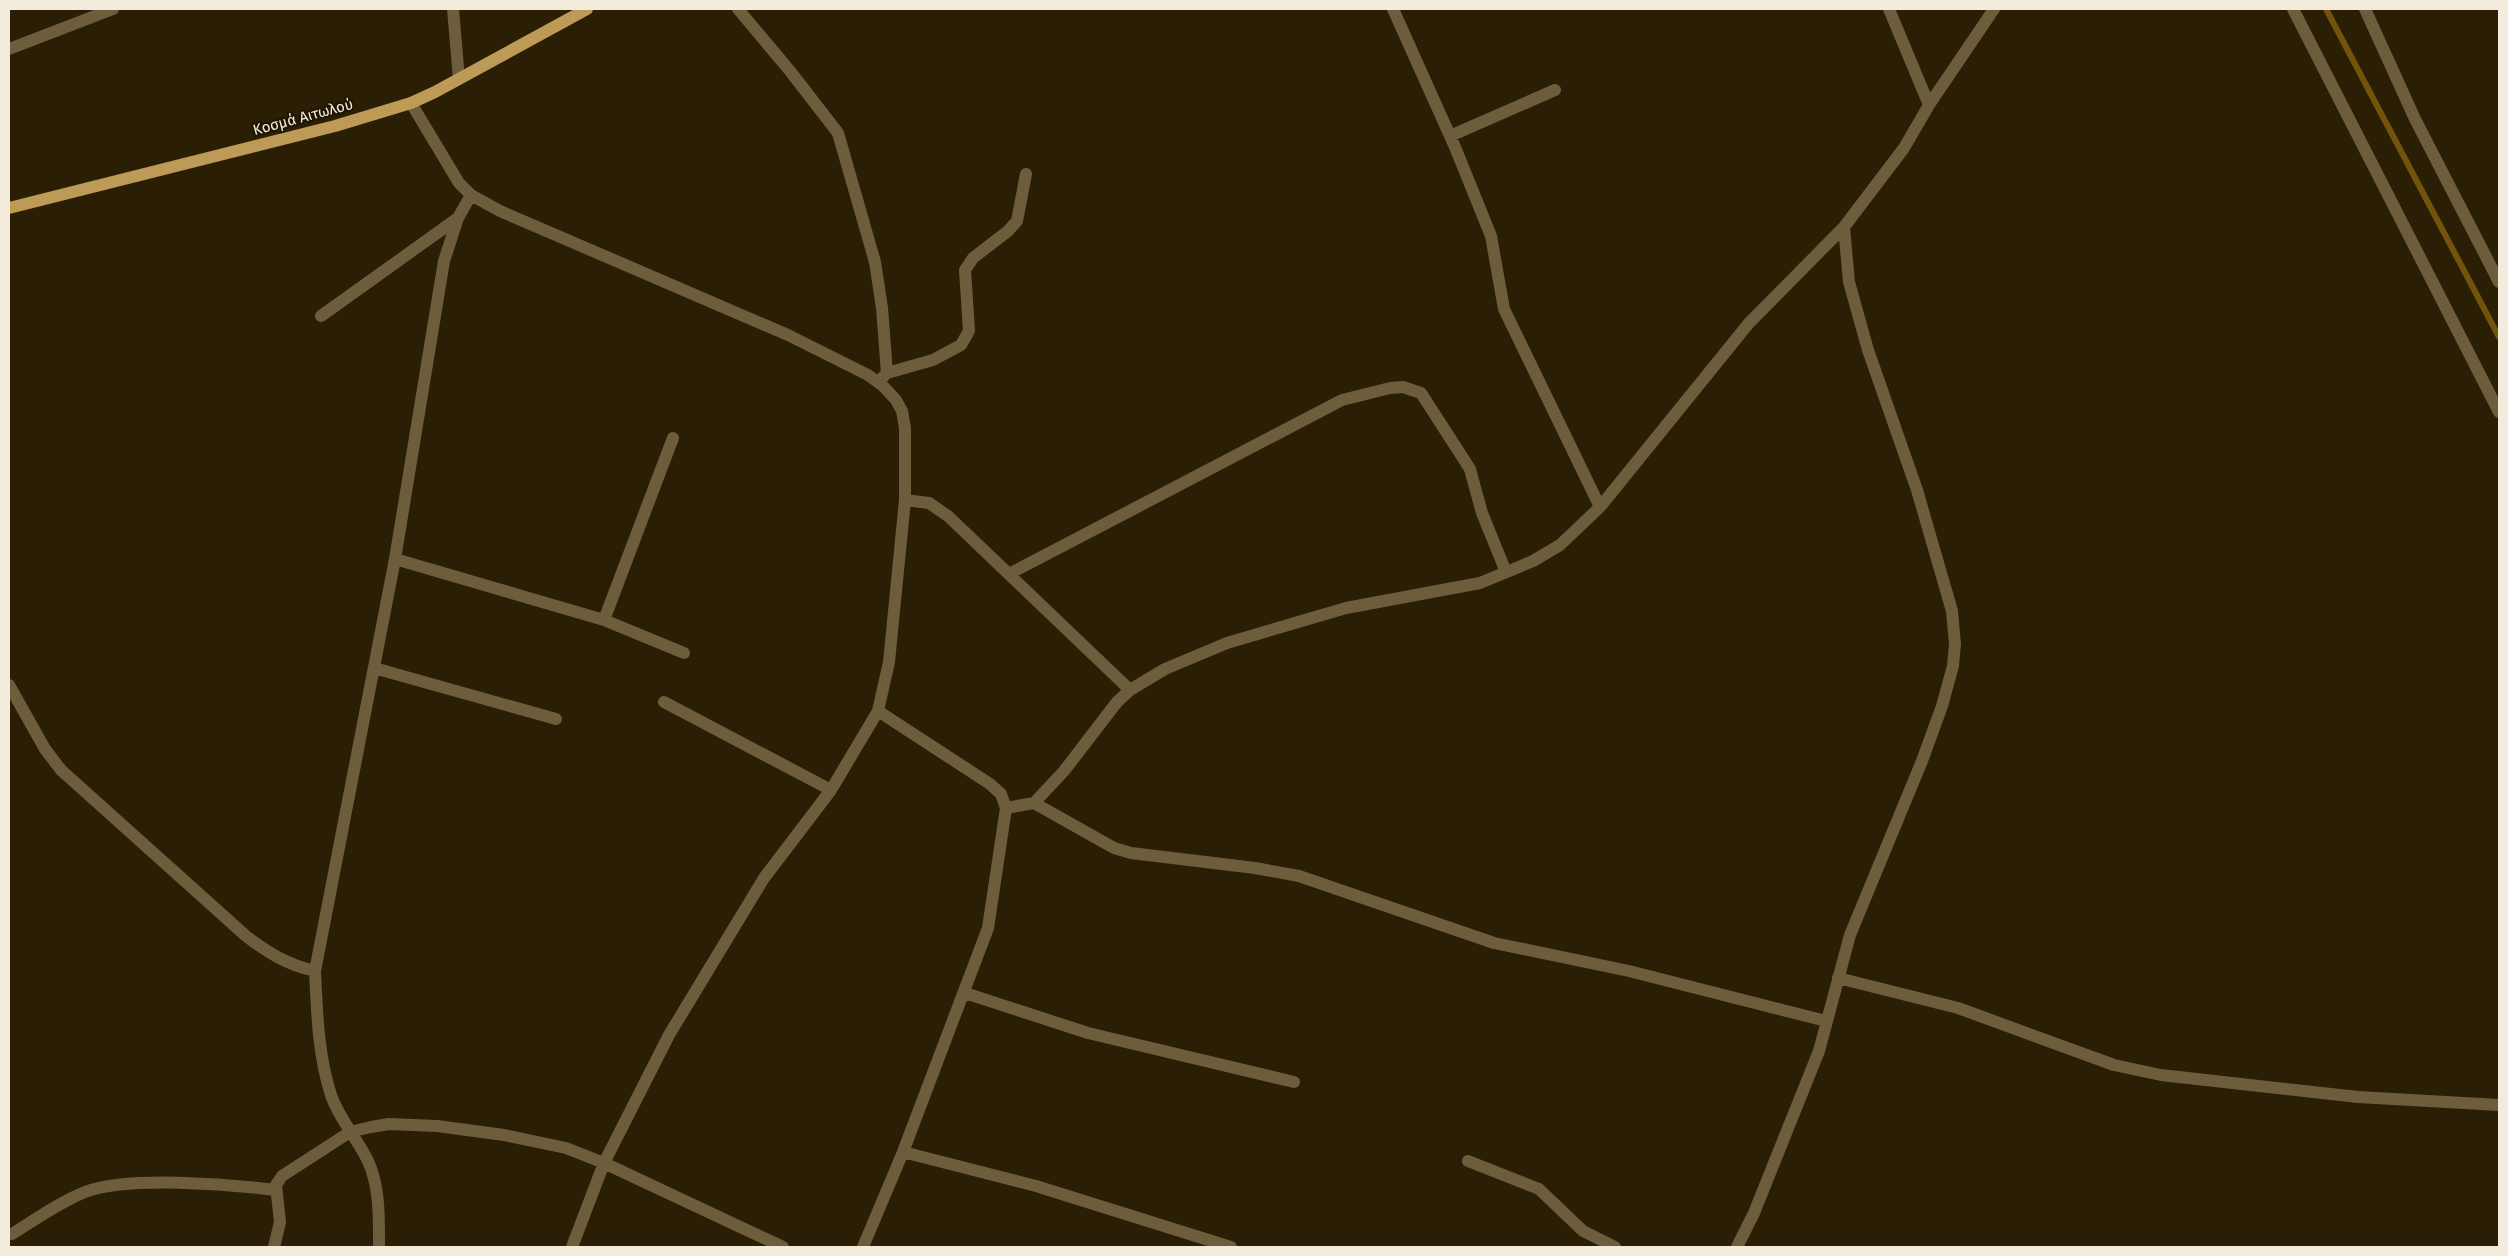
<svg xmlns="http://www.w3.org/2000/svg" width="2508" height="1256" font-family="'Fira Sans',sans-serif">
<rect width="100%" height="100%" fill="#2a1e05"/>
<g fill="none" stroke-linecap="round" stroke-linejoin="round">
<path stroke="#72540b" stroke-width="6" d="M2326,9L2499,337"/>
<path stroke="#6e5d3d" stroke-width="12" d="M453,9L459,79
M738,9L790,71L838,133L875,262L882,308L887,373
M1393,9L1455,147L1491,236L1504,309L1600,507
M1889,9L1929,105
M2293,9L2499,412
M2365,9L2415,119L2499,282
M9,49L113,9
M411,103L459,183L471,195L500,211L788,335L868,375L883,386L896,400L902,411L905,428V500L889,662L878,711L831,790L764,878L669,1035L604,1163L572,1247
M1450,136L1555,90
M321,316L458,218
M882,378L887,373L933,360L961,345L969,331L965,270L973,258L1008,231L1017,221L1026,174
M905,500L929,503L948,516L1130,690
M395,559L604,620L684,653
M1009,574L1342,400L1390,388L1403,387L1421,393L1470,469L1482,513L1506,572
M604,620L673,438
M374,668L556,719
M9,685L45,749L61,770L246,936C268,953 288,965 315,971
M664,702L831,790
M1034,803L1114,848L1131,853L1255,868L1299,876L1494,943L1629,971L1826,1021
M1006,808L1034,803L1064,771L1117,702L1130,690L1165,669L1227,643L1346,608L1480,583L1533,561L1560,545L1600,507L1749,323L1844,227L1904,148L1929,105L1994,9
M1838,978L1958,1008L2114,1065L2161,1075L2358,1097L2499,1105
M965,993L1088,1033L1294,1082
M903,1152L1036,1186L1231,1247
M1468,1161L1539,1189L1583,1231L1615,1247
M12,1234C36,1219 60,1202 85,1192C128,1176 229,1184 275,1190
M274,1247L280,1222L276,1185L282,1176L350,1132L371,1127L389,1124L437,1126L504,1135L566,1148L604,1163L783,1247
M379,1247C379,1219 380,1187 368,1161C357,1138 339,1119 331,1095C318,1055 317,1012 315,971L395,559L444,261L458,218L471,195
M863,1247L903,1152L988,928L1006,808L1001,794L990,784L878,711
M1737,1247L1754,1213L1819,1051L1850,935L1922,761L1942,706L1953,666L1955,644L1952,611L1917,490L1868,350L1849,282L1844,227"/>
<path stroke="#bd9a55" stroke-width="12" d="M9,208L335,126L411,103L435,92L587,9"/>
</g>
<g text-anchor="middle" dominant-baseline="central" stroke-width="4" stroke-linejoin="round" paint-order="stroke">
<g font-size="15" fill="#f3ebdc" stroke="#201500">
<text transform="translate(303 117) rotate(-15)">Κοσμά Αιτωλού</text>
</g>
</g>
<rect width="2508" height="1256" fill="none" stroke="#f3ebdc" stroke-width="20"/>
</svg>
